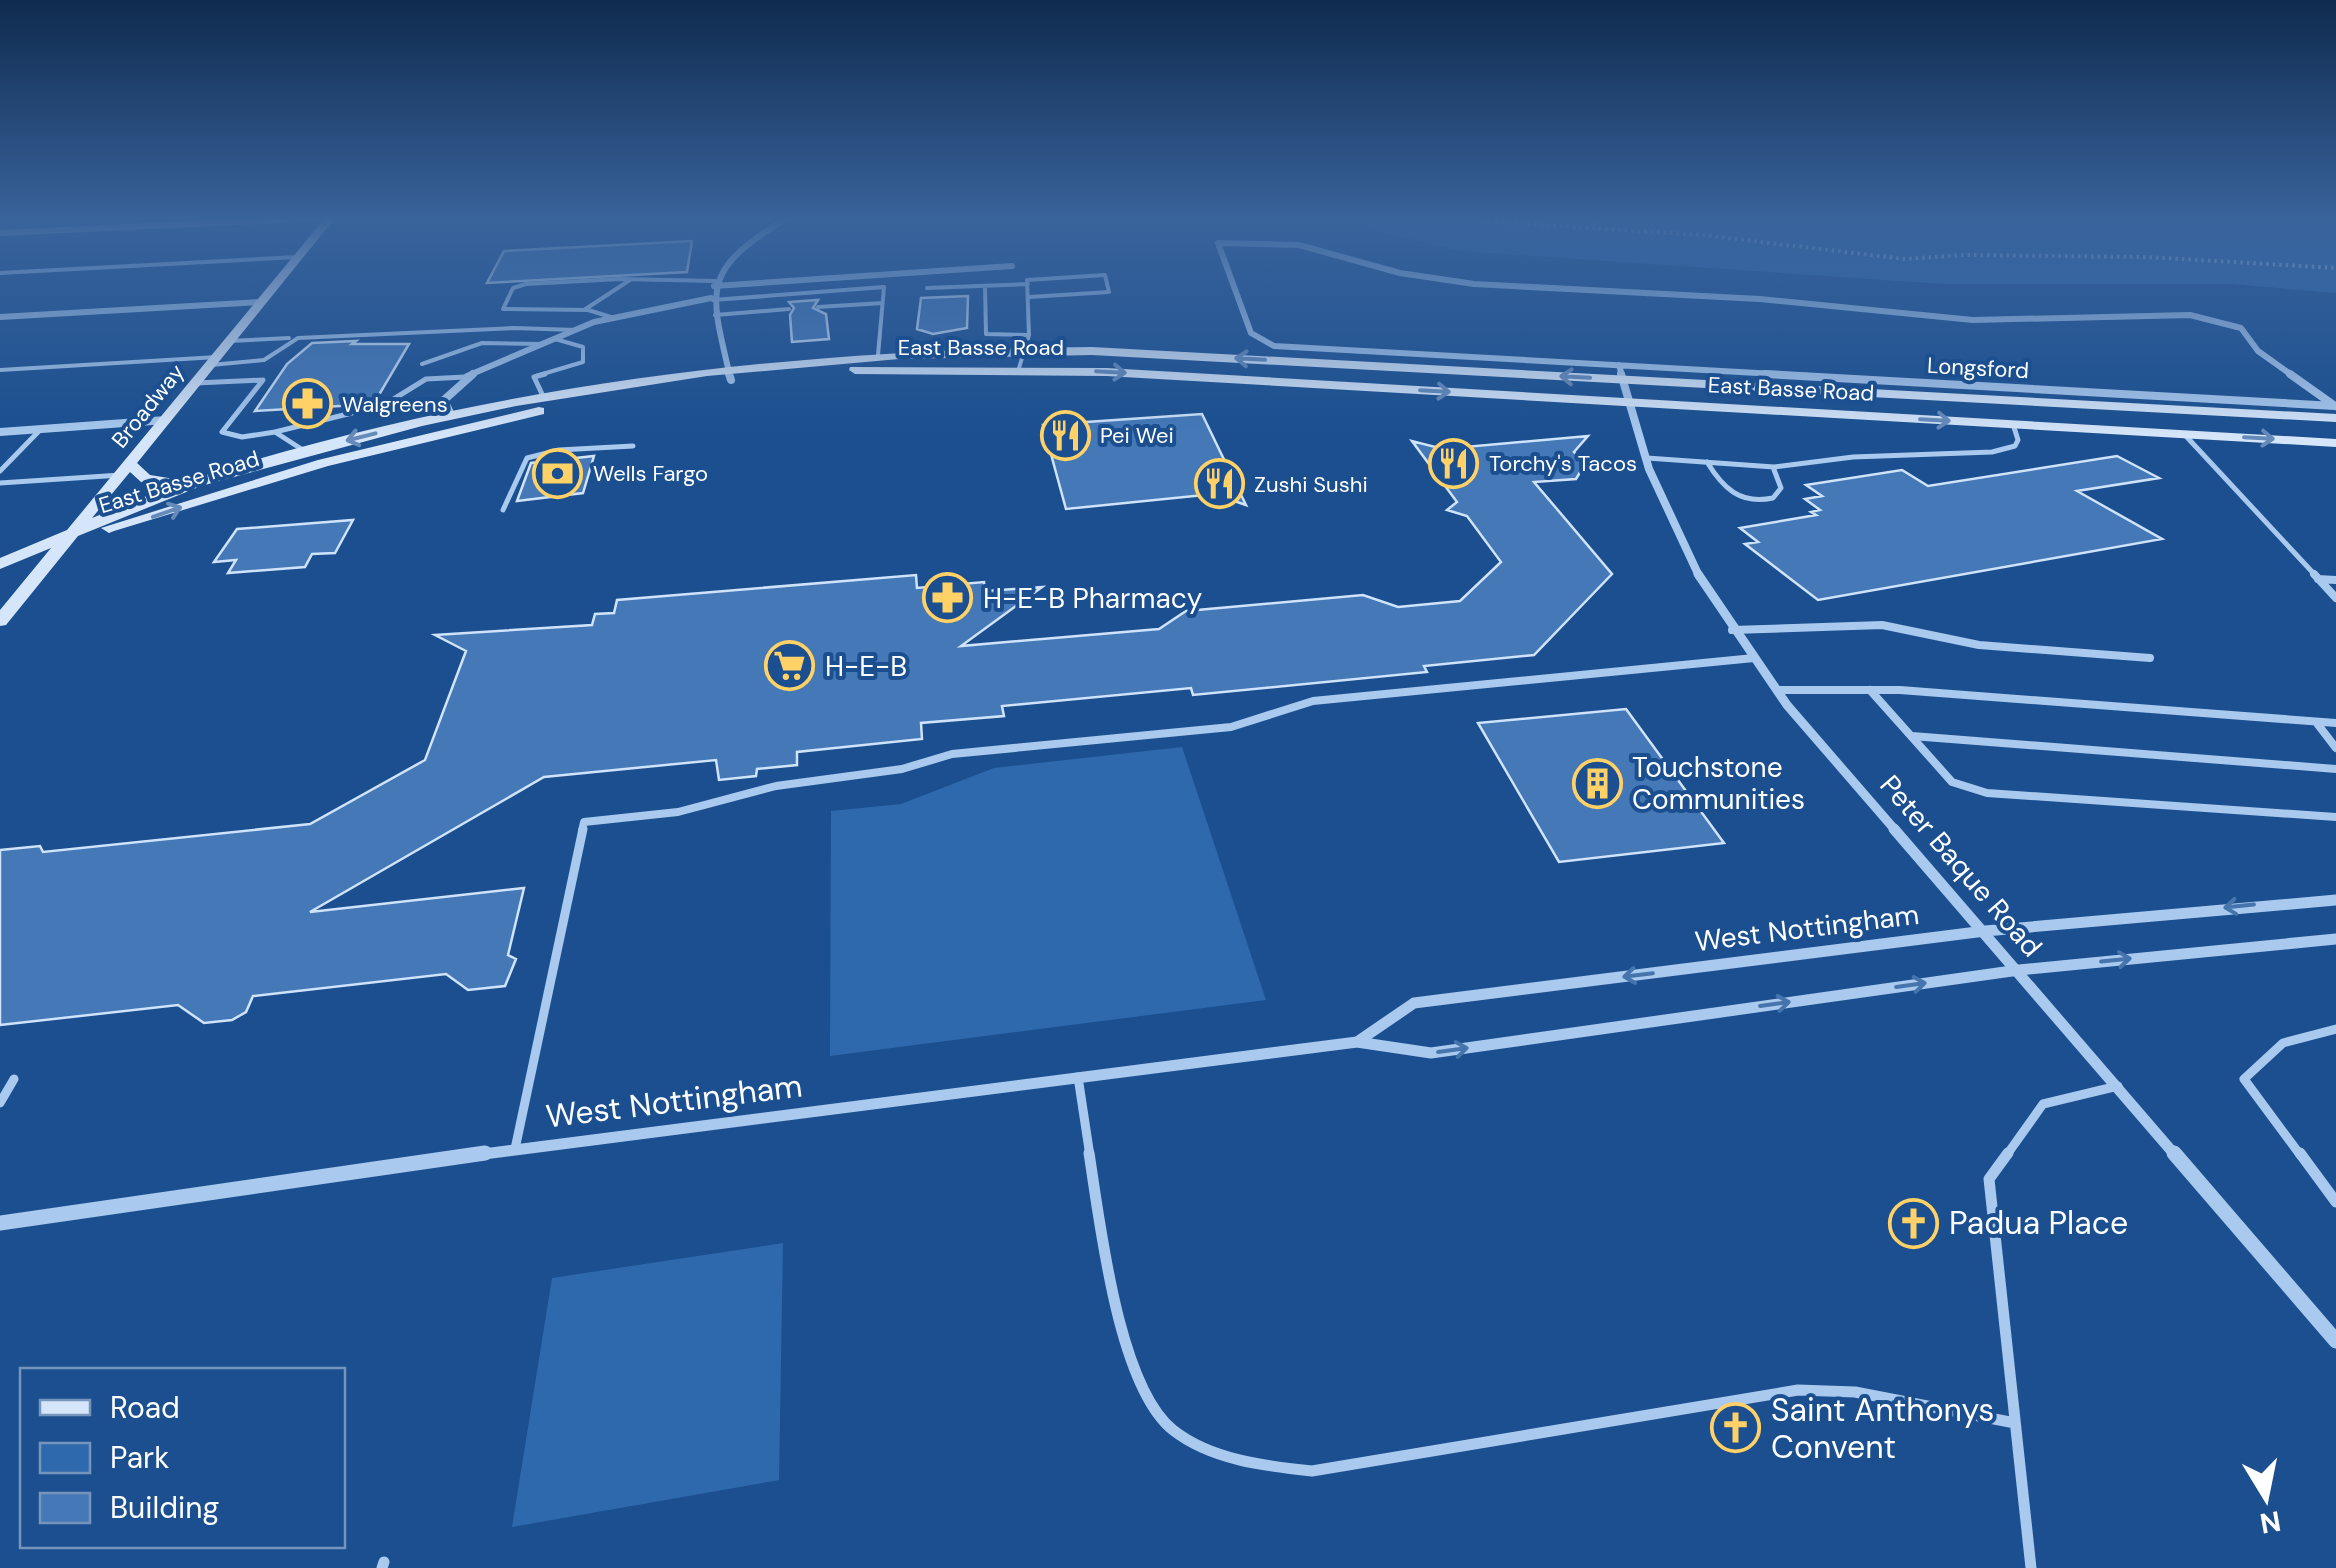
<svg xmlns="http://www.w3.org/2000/svg" width="2336" height="1568" font-family="'DM Sans',sans-serif">
<rect width="100%" height="100%" fill="#1b4f8f"/>
<path fill="#2e69ad" d="M1362,218H2336V293L2232,284H1944L1460,251L1370,229Z
M1182,747L1266,1000L830,1056L831,811L901,804L994,768Z
M783,1243L779,1480L512,1527L552,1278Z"/>
<path fill="#4478b7" stroke="#cfe3fa" stroke-width="2.5" d="M692,241L687,272L487,283L504,251Z
M968,296L967,328L933,334L917,329L921,298Z
M818,300L813,308L826,314L829,339L792,342L790,315L794,308L789,302Z
M356,341L352,344H409L376,400L357,405L255,411L287,364L312,343Z
M1202,414L1246,505L1214,494L1066,509L1043,425Z
M1588,436L1574,452L1585,464L1576,479L1534,482L1612,574L1534,655L1424,666L1427,672L1193,695L1191,688L1002,706L1004,716L921,723L922,739L797,752V765L757,769L756,776L719,780L716,760L544,777L310,912L524,888L508,955L516,959L505,986L468,990L446,974L253,996L246,1012L232,1020L204,1023L178,1005L0,1025V850L40,846L43,852L310,824L425,760L466,651L435,635L592,625L595,614L614,613L617,600L916,575L917,588L984,582L985,591L1042,587L961,646L1159,629L1186,611L1363,595L1398,607L1460,601L1501,562L1467,516L1447,510L1457,502L1412,441L1443,449Z
M594,456L583,493L517,501L531,463Z
M2117,456L2159,478L2077,491L2162,539L1818,600L1745,544L1758,542L1740,528L1816,515L1811,512L1820,510L1805,499L1822,496L1806,485L1902,470L1928,486Z
M353,520L335,553L312,554L305,567L228,573L236,560L214,562L237,529Z
M1626,709L1724,843L1559,862L1478,723Z"/>
<g fill="none" stroke-linecap="round" stroke-linejoin="round">
<path stroke="#a9c9ee" stroke-width="4" stroke-dasharray="2.5 4" stroke-linecap="butt" d="M1589,218L1601,230
M1482,221L1703,235L1904,259L1963,255L2147,257L2336,268"/>
<path stroke="#a9c9ee" stroke-width="4" d="M0,273L296,257
M985,286L986,334L1029,335
M927,288L1028,284
M713,300L884,287L878,355
M818,307L883,303
M584,310L630,280
M715,315L789,309
M611,317L588,310L503,309L513,288L526,284L620,279L716,281
M229,341L289,338
M422,364L482,343L544,344
M211,365L264,360L298,338L514,328L576,330
M1019,368L1029,335L1027,280L1105,275L1109,292L1029,297
M0,370L217,357
M536,376L583,362V347L555,339"/>
<path stroke="#a9c9ee" stroke-width="5" d="M196,383L263,380L222,432L242,437L275,432L306,452
M543,396L534,377L545,374
M275,432L384,405L426,379L465,377
M2184,434L2316,576
M1647,458L1774,467L1853,457L1992,452L2015,446L2018,440L2013,424
M1707,462C1723,488 1740,505 1773,498L1781,488L1773,467
M0,471L41,429
M0,483L121,475
M503,510L527,458L559,450L633,446"/>
<path stroke="#a9c9ee" stroke-width="8" d="M2314,574L2336,598
M2318,579L2336,580
M1732,630L1882,625L1979,645L2150,658
M1777,690H1900L2336,723
M1870,690L1952,782L1987,793L2336,817
M2316,722L2336,748
M1912,736L2336,769
M582,831L584,822L678,812L776,786L902,769L952,754L1231,727L1313,701L1754,658"/>
<path stroke="#a9c9ee" stroke-width="9" d="M1078,1077L1090,1156
M0,1103L14,1079
M515,1149L583,829
M2006,1156L2043,1104L2118,1086
M2301,1156L2244,1079L2283,1043L2336,1029"/>
<path stroke="#a9c9ee" stroke-width="11" d="M1089,1153C1100,1223 1118,1386 1173,1430C1211,1460 1265,1466 1312,1471L1798,1390L1855,1392L2015,1423
M2008,1153L1989,1179L2031,1568
M2300,1153L2336,1202
M382,1568L384,1562"/>
<path stroke="#a9c9ee" stroke-width="6" d="M0,233L319,218
M714,286L1012,266
M0,317L260,302
M1619,365L1622,376
M467,376L594,322L711,298
M730,376C708,285 703,270 787,218
M1810,376L1274,346L1251,333L1218,243L1299,245L1400,273L1474,284L1760,299L1973,320L2190,315L2241,328L2258,351L2293,376"/>
<path stroke="#a9c9ee" stroke-width="8" d="M729,374L731,380
M1621,374L1649,469L1699,576
M1765,374L2335,406
M2290,374L2335,406
M451,415L444,400L473,374
M0,432L166,420"/>
<path stroke="#a9c9ee" stroke-width="9" d="M1698,574L1787,705L1896,831"/>
<path stroke="#a9c9ee" stroke-width="11" d="M1894,829L2176,1156
M1357,1042L1414,1003L1985,931L2336,900
M468,1156L1357,1042L1431,1053L2019,970L2336,939"/>
<path stroke="#a9c9ee" stroke-width="15" d="M2174,1153L2336,1341
M0,1223L485,1153"/>
<path fill="#d6e6fa" fill-rule="evenodd" d="M325,218H335L137,463L150,475L187,481C480,386 785,349 1092,347L2336,414V422L1092,355L899,359L707,376L516,406L422,426L201,486L78,536L6,625L0,626V610L51,548L0,569V558L67,530ZM130,472L141,482L169,487L92,518Z
M850,367L1106,368L2336,439V447L1106,376L855,374L849,370Z
M539,407L544,408V414L328,466L114,531L109,533L101,528L318,460Z"/>
</g>
<defs><path id="oneway-shaft" d="M-6 0H5M1.5-3L5.5 0L1.5 3" fill="none" stroke-width="1.6" stroke-linecap="round" stroke-linejoin="round" transform="scale(2.5)"/></defs>
<g stroke="#668bba">
<use href="#oneway-shaft" transform="translate(1250 359) rotate(-177)"/>
<use href="#oneway-shaft" transform="translate(1111 372) rotate(3)"/>
<use href="#oneway-shaft" transform="translate(1575 377) rotate(-177)"/>
<use href="#oneway-shaft" transform="translate(1435 391) rotate(3)"/>
<use href="#oneway-shaft" transform="translate(1935 420) rotate(3)"/>
<use href="#oneway-shaft" transform="translate(361 437) rotate(166)"/>
<use href="#oneway-shaft" transform="translate(2259 438) rotate(3)"/>
<use href="#oneway-shaft" transform="translate(167 512) rotate(-19)"/>
</g>
<g stroke="#4674ac">
<use href="#oneway-shaft" transform="translate(2239 906) rotate(174)"/>
<use href="#oneway-shaft" transform="translate(2116 960) rotate(-6)"/>
<use href="#oneway-shaft" transform="translate(1638 975) rotate(173)"/>
<use href="#oneway-shaft" transform="translate(1911 985) rotate(-8)"/>
<use href="#oneway-shaft" transform="translate(1775 1004) rotate(-8)"/>
<use href="#oneway-shaft" transform="translate(1453 1050) rotate(-8)"/>
</g>
<linearGradient id="sky" x2="0" y2="1"><stop stop-color="#0f2b4f"/><stop offset="0.5" stop-color="#39639b"/><stop offset="1" stop-color="#39639b" stop-opacity="0"/></linearGradient>
<rect width="2336" height="437" fill="url(#sky)"/>
<defs>
<symbol id="pharmacy-ring" viewBox="-11 -11 22 22"><circle r="9.5" fill="#1b4f8f" stroke="#ffd166" stroke-width="1.5"/><path d="M-2-6h4v4h4v4h-4v4h-4v-4h-4v-4h4Z" fill="#ffd166"/></symbol>
<symbol id="restaurant-ring" viewBox="-11 -11 22 22"><circle r="9.5" fill="#1b4f8f" stroke="#ffd166" stroke-width="1.5"/><path d="M-5-6h1v4h1v-4h1v4h1v-4h1v5L-1.5 .5V6h-2V.5L-5-1ZM5-6V6H3V1.5H1.5Q1.5-4 5-6Z" fill="#ffd166"/></symbol>
<symbol id="bank-ring" viewBox="-11 -11 22 22"><circle r="9.5" fill="#1b4f8f" stroke="#ffd166" stroke-width="1.5"/><path d="M-6-4H6V4H-6ZM0-2.3a2.3 2.3 0 1 0 0 4.6a2.3 2.3 0 1 0 0-4.6Z" fill="#ffd166"/></symbol>
<symbol id="supermarket-ring" viewBox="-11 -11 22 22"><circle r="9.5" fill="#1b4f8f" stroke="#ffd166" stroke-width="1.5"/><path d="M-6-5.5h2.5l.6 2H6L4.5 2H-2.5L-4.4-4H-6ZM-1.5 3.2a1.3 1.3 0 1 0 .1 0ZM3 3.2a1.3 1.3 0 1 0 .1 0Z" fill="#ffd166"/></symbol>
<symbol id="building-ring" viewBox="-11 -11 22 22"><circle r="9.5" fill="#1b4f8f" stroke="#ffd166" stroke-width="1.5"/><path d="M-4-6H4V6H1V3H-1V6H-4ZM-2.5-4.3h1.7v1.8h-1.7ZM.8-4.3h1.7v1.8H.8ZM-2.5-1h1.7V.8h-1.7ZM.8-1h1.7V.8H.8Z" fill="#ffd166"/></symbol>
<symbol id="church-ring" viewBox="-11 -11 22 22"><circle r="9.5" fill="#1b4f8f" stroke="#ffd166" stroke-width="1.5"/><path d="M-1.2-6h2.4v3.5h3.3v2.4h-3.3V6h-2.4V-.1h-3.3v-2.4h3.3Z" fill="#ffd166"/></symbol>
</defs>
<g fill-rule="evenodd">
<use href="#pharmacy-ring" x="280" y="376" width="55" height="55"/>
<use href="#restaurant-ring" x="1038" y="408" width="55" height="55"/>
<use href="#restaurant-ring" x="1426" y="436" width="55" height="55"/>
<use href="#bank-ring" x="530" y="446" width="55" height="55"/>
<use href="#restaurant-ring" x="1192" y="456" width="55" height="55"/>
<use href="#pharmacy-ring" x="920" y="570" width="55" height="55"/>
<use href="#supermarket-ring" x="762" y="638" width="55" height="55"/>
<use href="#building-ring" x="1570" y="756" width="55" height="55"/>
<use href="#church-ring" x="1886" y="1196" width="55" height="55"/>
<use href="#church-ring" x="1708" y="1400" width="55" height="55"/>
</g>
<g text-anchor="middle" dominant-baseline="central" stroke-width="8" stroke-linejoin="round" paint-order="stroke">
<g font-size="22" fill="#fff" stroke="#1b4f8f">
<text x="981" y="347">East Basse Road</text>
<text transform="translate(1978 368) rotate(3)">Longsford</text>
<text transform="translate(1791 389) rotate(3)">East Basse Road</text>
<text transform="translate(148 406) rotate(-51)">Broadway</text>
<text transform="translate(179 482) rotate(-17)">East Basse Road</text>
</g>
<g font-size="22" fill="#fff" stroke="#1b4f8f" text-anchor="start">
<text x="342" y="404">Walgreens</text>
<text x="1100" y="435">Pei Wei</text>
<text x="1489" y="463">Torchy's Tacos</text>
<text x="593" y="473">Wells Fargo</text>
<text x="1254" y="484">Zushi Sushi</text>
</g>
<g font-size="28" fill="#fff" stroke="#1b4f8f" text-anchor="start">
<text x="983" y="598">H-E-B Pharmacy</text>
<text x="825" y="666">H-E-B</text>
<text x="1632" y="767">Touchstone<tspan x="1632" dy="32">Communities</tspan></text>
</g>
<g font-size="28" fill="#fff" stroke="#1b4f8f">
<text transform="translate(1961 866) rotate(49)">Peter Baque Road</text>
<text transform="translate(1807 928) rotate(-7)">West Nottingham</text>
</g>
<g font-size="32" fill="#fff" stroke="#1b4f8f">
<text transform="translate(674 1101) rotate(-7)">West Nottingham</text>
</g>
<g font-size="32" fill="#fff" stroke="#1b4f8f" text-anchor="start">
<text x="1949" y="1223">Padua Place</text>
<text x="1771" y="1410">Saint Anthonys<tspan x="1771" dy="37">Convent</tspan></text>
</g>
</g>
<rect x="20" y="1368" width="325" height="180" fill="#1b4f8f" stroke="#7695bc" stroke-width="2.5"/>
<rect x="40" y="1400" width="50" height="15" fill="#d6e6fa" stroke="#7695bc" stroke-width="2.5"/>
<text x="110" y="1418" font-size="30" fill="#ffffff">Road</text>
<rect x="40" y="1443" width="50" height="30" fill="#2e69ad" stroke="#7695bc" stroke-width="2.5"/>
<text x="110" y="1468" font-size="30" fill="#ffffff">Park</text>
<rect x="40" y="1493" width="50" height="30" fill="#4478b7" stroke="#7695bc" stroke-width="2.5"/>
<text x="110" y="1518" font-size="30" fill="#ffffff">Building</text>
<g transform="translate(2266 1498) rotate(170)" stroke="#1b4f8f" stroke-width="8" paint-order="stroke">
<path d="M0-8L18 38L0 25L-18 38Z" fill="#ffffff"/>
<text y="-15" font-size="28" font-weight="bold" text-anchor="middle" fill="#ffffff">N</text>
</g>
</svg>
